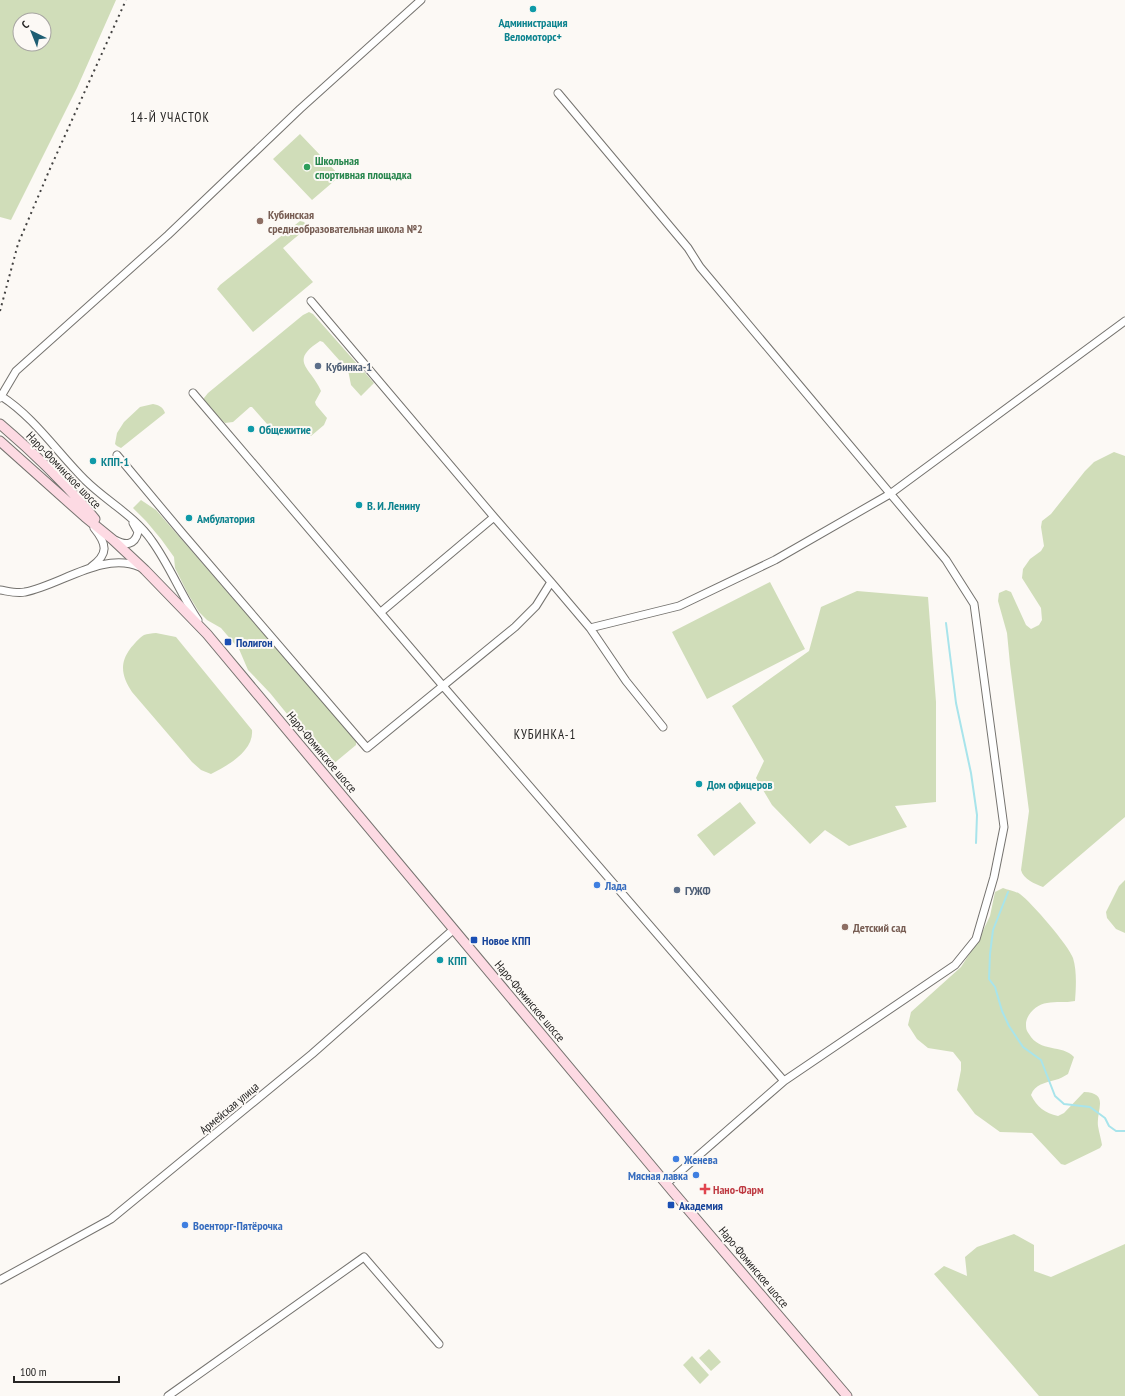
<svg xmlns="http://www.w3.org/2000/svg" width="1125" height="1396" font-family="'PT Sans Narrow',sans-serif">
<rect width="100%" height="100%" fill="#fcf9f5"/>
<path fill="#d0ddb9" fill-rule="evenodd" d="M0,0H116L77,88L11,220L0,217ZM20,20H44V44H20Z
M300,134L340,176L312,200L273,159Z
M300,221L304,222L308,227L283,248L313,282L253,332L217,289L220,285Z
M309,312L313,314L374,383L361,396L351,385L348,370L323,342L320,341C288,362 311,367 321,391L315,402L316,405L327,418L324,425L311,436C307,435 306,433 303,430C293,422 288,428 279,435L275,433L252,407H250L233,422L225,423L220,419L204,401V398L208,393L303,315Z
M153,404C159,405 163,407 165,413L121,448L117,446L115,444L117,433L124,422L140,407Z
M1114,452L1125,456V817L1043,887C1035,884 1023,879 1021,870L1029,811L1010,664L1007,633L998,601L999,593L1006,590L1011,592L1026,625L1031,629L1039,625L1042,620L1041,608L1022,578L1023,569L1030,559L1041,551L1044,546L1041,527L1042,521L1051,514L1085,471L1094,462Z
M141,500L156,510L356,740V745L332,765L327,763L270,693L248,670L239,649L221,628L207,620L199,612L188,594L175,568L174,557L161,539L146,521L133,508Z
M770,582L805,649L707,699L672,632Z
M857,591L928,597L936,702V802L895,806L907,827L849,846L825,830L810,844L772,805L756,778L764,761L732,706L809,651L821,607Z
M156,633L176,637L252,730C254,751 227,766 211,774L201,770L192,762L132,692C122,677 119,664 130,649C134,644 139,638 144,635C147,634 152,633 156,633Z
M740,802L756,823L714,856L697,835Z
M1125,880V933L1116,929L1107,918L1106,912L1119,886Z
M1003,888C1008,890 1015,891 1020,894C1031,902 1069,946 1073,958C1077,971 1076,987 1075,1001C1065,1003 1056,1001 1047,1003C1038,1004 1027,1013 1026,1023C1026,1028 1026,1030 1029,1034C1040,1053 1062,1044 1074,1057L1068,1074C1064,1076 1060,1079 1055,1080C1045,1083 1035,1084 1031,1095C1037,1107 1045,1113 1058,1116L1064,1113L1084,1092C1110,1093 1096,1110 1098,1126C1099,1132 1101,1139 1102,1145L1100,1148L1065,1165L1061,1164L1032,1133L1000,1132L975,1114L957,1090L961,1070V1062L953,1052L928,1048L917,1039L908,1025L911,1012L961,967L979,939L990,916L995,892Z
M1014,1234L1034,1245V1271L1051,1277L1125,1244V1396H1039L934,1274L944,1266L967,1276L965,1257L977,1247Z
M709,1349L721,1362L711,1371L699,1358Z
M692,1356L709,1375L700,1384L683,1365Z"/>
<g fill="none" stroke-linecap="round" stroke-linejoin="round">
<path stroke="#a8e4eb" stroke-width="2" d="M946,623L956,703L971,773L977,815L976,843
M1008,892L993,930L990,954L989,979L995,987L1002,1011L1009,1026L1023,1047L1041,1060L1055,1096L1064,1104L1090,1107L1105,1118L1109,1126L1116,1131H1125"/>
<defs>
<path id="street" d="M558,93L688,248L700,267L946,560L974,604L1004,827L994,877L976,939L955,965L784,1081L667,1183
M311,301L494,517L551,582L590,628L626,681L663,727
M193,393L443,686L784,1081
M1,396C34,417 57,452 85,480C106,501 135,516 152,541C170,566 181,595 198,620
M0,398L16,371L168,235L300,109L421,0
M117,455L183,534L367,748L515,627L536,606L551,582
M115,540C126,546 135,545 138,532L133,523
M91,567C109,554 107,544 94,528
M0,590C7,591 17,594 25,592C61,585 103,551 140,567
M381,612L494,517
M590,628L679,606L775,560L890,494L1125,321
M0,1280L111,1219L312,1054L454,929
M168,1396L364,1257L439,1344"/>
<path id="secondary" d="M0,424C34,453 67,485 95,519
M0,441L85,517L112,539L145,570L207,634L674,1193L847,1396"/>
</defs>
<use href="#street" stroke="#75736f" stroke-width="9"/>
<use href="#secondary" stroke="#75736f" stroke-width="11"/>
<use href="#street" stroke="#fff" stroke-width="7"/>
<use href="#secondary" stroke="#fddae3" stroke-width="9"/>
<path stroke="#434241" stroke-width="2" stroke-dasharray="2 4" stroke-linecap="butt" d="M0,311L18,244L49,171L126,0"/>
</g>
<g fill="#0f9aa8" stroke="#fcf9f5" stroke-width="1.5">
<circle cx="533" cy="9" r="4"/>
<circle cx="251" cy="429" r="4"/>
<circle cx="93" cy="461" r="4"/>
<circle cx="359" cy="505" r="4"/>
<circle cx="189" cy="518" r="4"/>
<circle cx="699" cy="784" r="4"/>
<circle cx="440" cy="960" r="4"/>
</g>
<circle fill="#2e9e5b" stroke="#fcf9f5" stroke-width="1.5" cx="307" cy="167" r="4"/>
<g fill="#8d6e63" stroke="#fcf9f5" stroke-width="1.5">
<circle cx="260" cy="221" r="4"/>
<circle cx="845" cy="927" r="4"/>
</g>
<g fill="#5c6f8a" stroke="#fcf9f5" stroke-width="1.5">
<circle cx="318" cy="366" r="4"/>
<circle cx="677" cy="890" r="4"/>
</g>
<g fill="#1a4fb4" stroke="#fcf9f5" stroke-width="1.5">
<rect x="224" y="638" width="8" height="8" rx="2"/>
<rect x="470" y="936" width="8" height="8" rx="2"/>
<rect x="667" y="1201" width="8" height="8" rx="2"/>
</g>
<g fill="#3f7fe0" stroke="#fcf9f5" stroke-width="1.5">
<circle cx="597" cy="885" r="4"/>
<circle cx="676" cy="1159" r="4"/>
<circle cx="696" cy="1175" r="4"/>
<circle cx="185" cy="1225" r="4"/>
</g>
<path fill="#e0444e" stroke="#fcf9f5" stroke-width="1.5" d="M703 1183h4v4h4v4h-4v4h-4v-4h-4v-4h4z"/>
<g text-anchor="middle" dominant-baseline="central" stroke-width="4" stroke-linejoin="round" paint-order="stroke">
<g font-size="12" font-weight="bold" fill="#0d838f" stroke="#fcf9f5" text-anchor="start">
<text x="533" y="22" text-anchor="middle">Администрация<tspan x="533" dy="14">Веломоторс+</tspan></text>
<text x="259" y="429">Общежитие</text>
<text x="101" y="461">КПП-1</text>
<text x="367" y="505">В. И. Ленину</text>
<text x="197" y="518">Амбулатория</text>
<text x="707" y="784">Дом офицеров</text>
<text x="448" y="960">КПП</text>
</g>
<g font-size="12" font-weight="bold" fill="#27864d" stroke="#fcf9f5" text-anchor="start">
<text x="315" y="160">Школьная<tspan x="315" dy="14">спортивная площадка</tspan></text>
</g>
<g font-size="12" font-weight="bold" fill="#785e54" stroke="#fcf9f5" text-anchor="start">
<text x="268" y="214">Кубинская<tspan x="268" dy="14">среднеобразовательная школа №2</tspan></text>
<text x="853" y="927">Детский сад</text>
</g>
<g font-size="12" font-weight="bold" fill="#4e5e75" stroke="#fcf9f5" text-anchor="start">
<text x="326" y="366">Кубинка-1</text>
<text x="685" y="890">ГУЖФ</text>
</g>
<g font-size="12" fill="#272625" stroke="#fcf9f5">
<text transform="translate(64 470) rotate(46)">Наро-Фоминское шоссе</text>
<text transform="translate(322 752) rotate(50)">Наро-Фоминское шоссе</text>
<text transform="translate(530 1001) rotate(50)">Наро-Фоминское шоссе</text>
<text transform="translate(229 1108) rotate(-40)">Армейская улица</text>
<text transform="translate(754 1267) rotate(50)">Наро-Фоминское шоссе</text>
</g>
<g font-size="12" font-weight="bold" fill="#164399" stroke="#fcf9f5" text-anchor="start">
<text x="236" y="642">Полигон</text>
<text x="482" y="940">Новое КПП</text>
<text x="679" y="1205">Академия</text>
</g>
<g font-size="12" font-weight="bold" fill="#366cbe" stroke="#fcf9f5" text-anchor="start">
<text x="605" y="885">Лада</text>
<text x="684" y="1159">Женева</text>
<text x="688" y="1175" text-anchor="end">Мясная лавка</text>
<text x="193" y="1225">Военторг-Пятёрочка</text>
</g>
<g font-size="12" font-weight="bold" fill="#be3a42" stroke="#fcf9f5" text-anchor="start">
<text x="713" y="1189">Нано-Фарм</text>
</g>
<g font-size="13" letter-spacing="1" fill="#272625" stroke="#fcf9f5">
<text x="170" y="117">14-Й УЧАСТОК</text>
<text x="545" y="734">КУБИНКА-1</text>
</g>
</g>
<g transform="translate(32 32) rotate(317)"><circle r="19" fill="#fcf9f5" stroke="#a7a5a2"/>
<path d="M0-3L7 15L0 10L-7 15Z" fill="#1e5e73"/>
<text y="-6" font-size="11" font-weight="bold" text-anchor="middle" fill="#272625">С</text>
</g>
<path d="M14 1376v6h105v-6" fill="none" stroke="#272625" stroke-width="2"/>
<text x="20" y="1376" font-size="12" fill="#272625" stroke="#fcf9f5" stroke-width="3" paint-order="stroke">100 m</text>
</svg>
